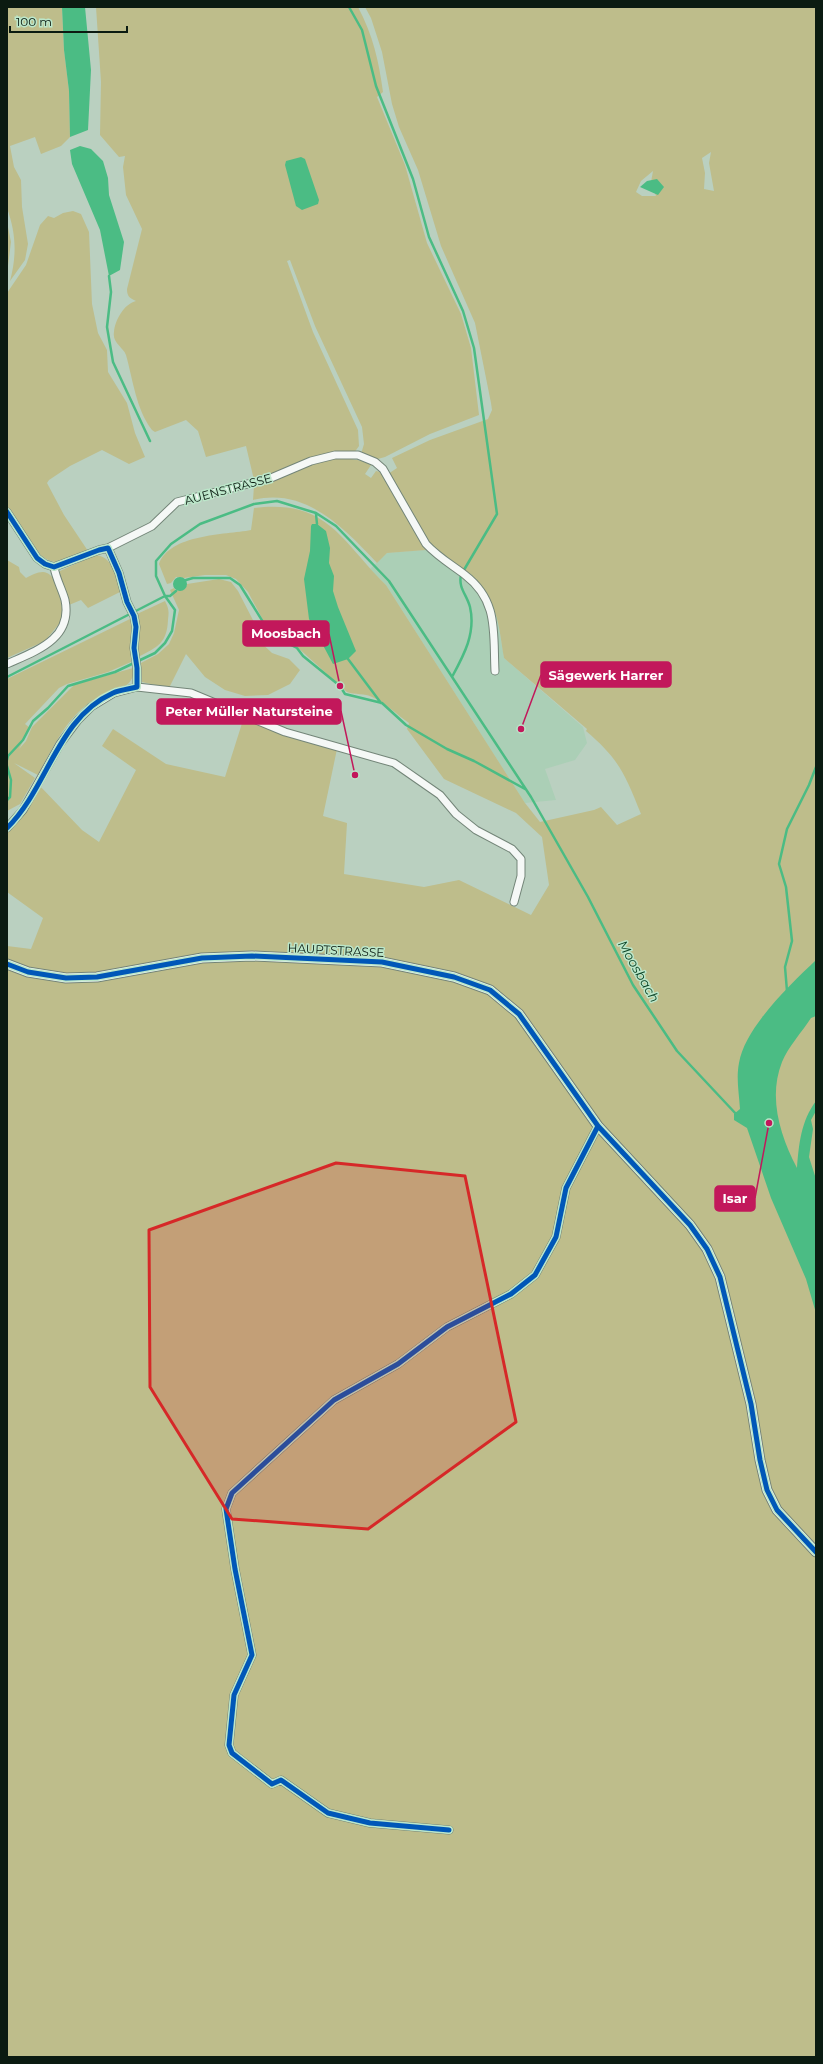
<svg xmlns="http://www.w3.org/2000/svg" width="823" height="2064" font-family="Montserrat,sans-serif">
<rect width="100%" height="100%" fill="#bad0c0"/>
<path fill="#abcfb6" d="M436,549L468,565L496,610L504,658L583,727L587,743L575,760L545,769L556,800L525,803L386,585L370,569L387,553Z"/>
<path fill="#bebd8b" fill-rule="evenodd" d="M7,7H62L64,50L69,91L70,137L61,146L41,154L35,137L10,146L14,167L21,180L22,207L28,244L25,260L10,281C17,255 16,233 7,208Z
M96,7H358C373,35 379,62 383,92L377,97L405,165L427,243L461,314L471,348L479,415L430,434L385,457L374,460L361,454L364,444L362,427L315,326L290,260L287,261L313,332L358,430L359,446L354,453H340L254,480L246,446L206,457L198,431L186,420L155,432L152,430C136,409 133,380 126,355C123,347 112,343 114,332C115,320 124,304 136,301C130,298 127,297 127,289L142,229L126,195L123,167L125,156L119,157L100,135L101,82Z
M365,7H816V2057H7V946L31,949L43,918L7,892V830L39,785L82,830L99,842L136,770L102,746L113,729L166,764L225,777L244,717L337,749L323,816L347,823L344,874L424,887L459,880L531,915L549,885L542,837L516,813L444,779L407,729L409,723C397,715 386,703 372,697C365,693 355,695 347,692L296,646L274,633L263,620L248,592L236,579L226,575H205L184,578L176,577L171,583L167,584L159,564C170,534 224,535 251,530L254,508C328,499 341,541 386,585L525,803L540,822L594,810L601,807L617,825L641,814C625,774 619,759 586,731L587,729L504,658C498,622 499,604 471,577L472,575L467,572L464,573L430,545L388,474L397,468L392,458L430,440L488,419L492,410L491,403L475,323L441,246L418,170L399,127L392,104L382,52L371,18ZM711,152L709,163L714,191L704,189L705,173L702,158ZM653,171L651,182L656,196H642L636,192L641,181Z
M73,211L81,214L89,232L92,304L98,333L107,350L108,372L127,403L135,433L145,457L129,464L102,450L70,466L49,480L47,483L64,515L88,551L56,562L50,561L41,556L7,506V293L26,265L40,225L48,216L54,218L63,213Z
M7,222L11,242L7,274Z
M334,457C347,458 359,459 371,465L365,474L371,478L376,471L380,472L426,550L387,553L377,563C344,528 306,487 253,500L254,486L266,484L300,469Z
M95,555C113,556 116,577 122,591L88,608L81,600L69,605L60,577V571Z
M7,560L19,567L20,572L26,578C32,575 41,570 47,573C58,577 63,609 63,619L45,641L7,658Z
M219,579L231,582L238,591L255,624V637L272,653L289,659L300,670L290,684L268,695L245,696L225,690L205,677L186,654L169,688L142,682L141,663L158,654L169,644L174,633L179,610L170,590L174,588L176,591L185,589L187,584Z
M165,601C169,609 169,611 168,620C167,643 158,647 138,657L137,614Z
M132,618C133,633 130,647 131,662L108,672L67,684L59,688L25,724L30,728L19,749L26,741L32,727L74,685L133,668C137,690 107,692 92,701C66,718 52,749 38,775L14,763L35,778L20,804L7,811V679Z"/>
<path fill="#4bbc84" d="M62,7H85L91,70L88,130L70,137L69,91L64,50Z
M80,146L91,149L103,161L108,178L109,195L124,242L120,270L109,276L100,230L72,164L70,150Z
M301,157L305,159L319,200L318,204L302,210L296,206L285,165L286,161Z
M657,179L664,187L658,195L640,187L647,181Z
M312,524H317L326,531L330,548L329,563L334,576L333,591L338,607L356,651L348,659L333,664L309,619L304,579L310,551L311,526Z
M173 584a7 7 0 1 1 14 0a7 7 0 1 1-14 0Z
M816,960V1016L811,1018C802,1032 788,1047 782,1062C768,1097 780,1136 797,1168C799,1144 801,1121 816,1101V1111L811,1120L813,1129L809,1157L816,1179V1313L806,1279L771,1198L747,1128L734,1120V1114L740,1109C739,1093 736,1078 739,1063C745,1027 791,984 816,960Z"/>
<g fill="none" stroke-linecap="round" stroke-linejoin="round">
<path stroke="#4bbc84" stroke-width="2.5" d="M349,7L362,30L376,86L413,179L429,237L463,311L474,348L497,514L461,575C458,588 467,595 470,607C476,633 464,655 452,677
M109,276L111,292L107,327L113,362L150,441
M316,514L317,524
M186,580L193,578H230L240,585L268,630L277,638L297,648L303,656L340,686L345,694L382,703L406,725L447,749L474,761L525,789
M348,659L381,703
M7,677L165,596H170L176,591
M7,760L8,756L23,740L33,721L48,708L68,686L115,672L155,653L165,643L172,631L175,610L165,596L156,576V561L171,544L200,524L254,504L277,501L316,513L336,526L389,581L531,797L588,897L633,985L677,1051L737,1115
M7,766L11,780L10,797L7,800
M787,991L785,967L792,941L786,887L779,864L787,829L809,785L816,767"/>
<defs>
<path id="minor" d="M7,512L37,558L45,564L54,567L99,550L108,548L152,526L177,502L271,478L311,461L335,455H358L375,462L383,469L426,544C438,557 452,565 465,575C499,601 493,633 495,671
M108,548L119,573L127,602L134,616L136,627L134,648L137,668V687
M7,664C36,651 73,639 65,600C62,589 56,579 54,567
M7,828L23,810L60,744L78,720L91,707L114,693L137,687L191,693L285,732L394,763L440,795L456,814L476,830L512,849L521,859V876L514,902
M449,1830L370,1823L328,1813L281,1780L272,1784L232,1753L229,1745L234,1695L252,1655L235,1569L226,1509L232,1493L334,1400L398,1364L447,1327L511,1294L535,1275L556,1237L566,1188L598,1126"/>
<path id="secondary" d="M7,964L28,972L66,978L97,977L202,958L252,956L382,962L454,977L490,990L519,1014L598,1126L690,1225L707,1249L720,1277L751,1404L760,1460L767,1490L777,1510L816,1552"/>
</defs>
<use href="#minor" stroke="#738578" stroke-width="9"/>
<use href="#secondary" stroke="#738578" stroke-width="11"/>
<use href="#minor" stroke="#f5f8f6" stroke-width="7"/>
<use href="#secondary" stroke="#f0f5f4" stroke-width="9"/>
<defs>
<path id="cycleway" d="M7,512L37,558L45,564L54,567L99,550L108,548L119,573L127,602L134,616L136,627L134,648L137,668V687C129,689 120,690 113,693C57,718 48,788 7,828
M7,964L28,972L66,978L97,977L202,958L252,956L382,962L454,977L490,990L519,1014L598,1126L690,1225L707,1249L720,1277L751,1404L760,1460L767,1490L777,1510L816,1552
M449,1830L370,1823L328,1813L281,1780L272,1784L232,1753L229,1745L234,1695L252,1655L235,1569L226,1509L232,1493L334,1400L398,1364L447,1327L511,1294L535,1275L556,1237L566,1188L598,1126"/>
</defs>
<use href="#cycleway" stroke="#bce7ca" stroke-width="8"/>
<use href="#cycleway" stroke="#0057b8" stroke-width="5"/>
</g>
<path fill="#d62828" fill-opacity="0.2" stroke="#d62828" stroke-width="3" stroke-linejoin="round" d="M336,1163L465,1176L516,1422L368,1529L232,1519L150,1387L149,1230Z"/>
<g text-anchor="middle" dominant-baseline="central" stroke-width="3" stroke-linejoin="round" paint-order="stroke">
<g font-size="12" fill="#0b1b11" stroke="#bce7ca">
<text transform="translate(228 489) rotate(-15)">AUENSTRASSE</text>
<text transform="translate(336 950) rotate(3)">HAUPTSTRASSE</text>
</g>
<g font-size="13" font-style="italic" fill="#0d4527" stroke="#bce7ca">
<text transform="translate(639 971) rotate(60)">Moosbach</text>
</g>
</g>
<path fill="none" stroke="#c2185b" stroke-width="1.5" d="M340 686L329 634M521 729L541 675M355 775L341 711M769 1123L755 1198"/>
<g fill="#c2185b" stroke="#bce7ca" stroke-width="1.5">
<circle cx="340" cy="686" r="4"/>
<circle cx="521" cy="729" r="4"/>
<circle cx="355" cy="775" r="4"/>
<circle cx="769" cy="1123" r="4"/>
</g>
<g fill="#c2185b" stroke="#c2185b" stroke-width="1.5">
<rect x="243" y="621" width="86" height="25" rx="4"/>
<rect x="541" y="662" width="130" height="25" rx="4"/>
<rect x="157" y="699" width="184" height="25" rx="4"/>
<rect x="715" y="1186" width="40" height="25" rx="4"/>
</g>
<g font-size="13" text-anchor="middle" font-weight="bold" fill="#fff">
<text x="286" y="638">Moosbach</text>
<text x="606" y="680">Sägewerk Harrer</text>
<text x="249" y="716">Peter Müller Natursteine</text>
<text x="735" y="1203">Isar</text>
</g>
<rect width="823" height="2064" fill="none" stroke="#0b1b11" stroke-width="16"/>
<path d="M10 26v6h117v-6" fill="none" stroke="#0b1b11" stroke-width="2"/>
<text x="16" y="26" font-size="12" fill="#0b1b11" stroke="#bce7ca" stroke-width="3" paint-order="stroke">100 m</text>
</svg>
